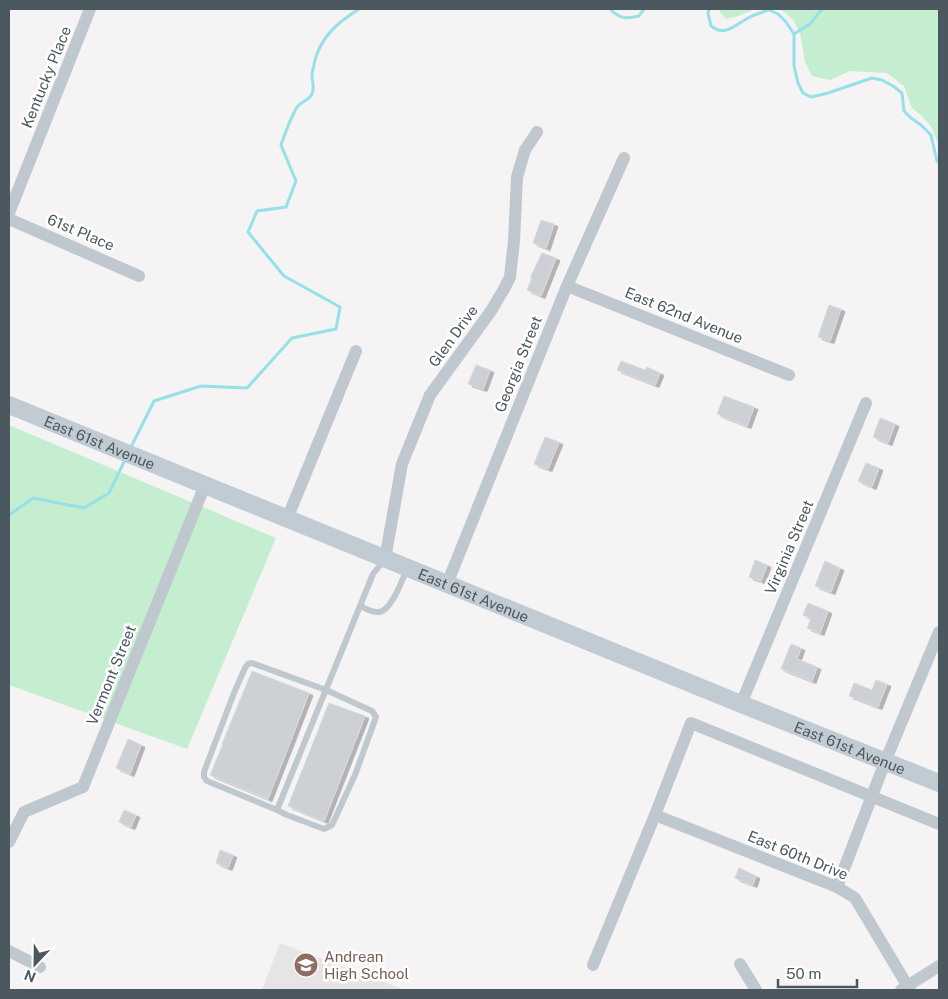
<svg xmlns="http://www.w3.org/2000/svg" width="948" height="999" font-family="'Public Sans',sans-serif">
<defs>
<filter id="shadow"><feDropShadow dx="4" dy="2.5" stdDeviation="0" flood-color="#0004"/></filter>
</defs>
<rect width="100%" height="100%" fill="#f5f3f3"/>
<path fill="#e6e4e4" d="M280,943L400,988L405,990H262Z"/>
<path fill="#c5eed0" d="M718,9H755L738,16L726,19Z
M778,9H939V147L932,128L923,117L912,108L904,86L887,73L850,71L830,80L812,76L805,62L800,33L793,20L783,11Z
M9,425L276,538L187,749L9,685Z"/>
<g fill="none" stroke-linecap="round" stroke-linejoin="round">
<path stroke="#95e1e8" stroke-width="3" d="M610,9C620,19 626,19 639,16L644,9
M709,9L708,13L711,26C726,38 737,23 750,17C756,14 763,12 769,10L778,14L786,22L794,34V66L798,83L803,93L811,97L828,93L872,78L882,80L893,86L902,93L904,111L911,118L921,125L931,135L937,161L939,163
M794,34L810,24L822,9
M130,449L154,401L201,386L247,388L292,338L336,329L340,307L284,276L248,232L257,211L286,207L296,181L281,145C284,136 293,112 298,106C303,101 309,100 312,94C315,87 312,81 312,75C312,71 314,67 314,64C320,37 337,23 359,9
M9,515L33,498L84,508L109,493L125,460"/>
</g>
<path fill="#cdd0d4" stroke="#d7dadd" filter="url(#shadow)" d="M541,220L554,224L546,248L533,243Z
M542,253L556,258L541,296L527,290L532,278H530Z
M829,305L841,309L830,341L818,337Z
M621,361L645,370L647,367L660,373L655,385L617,370Z
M476,365L490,370L483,389L468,384Z
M724,396L754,407L747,426L717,414Z
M880,418L895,424L888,443L873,437Z
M545,437L559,442L548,469L534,464Z
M866,463L879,468L872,487L858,481Z
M755,560L767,565L761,581L749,577Z
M825,561L840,568L831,592L815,586Z
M808,603L828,611L820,633L807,628L811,619L803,615Z
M791,644L801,648L797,659L817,667L812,681L781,669Z
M252,671L309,693L291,740L268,799L210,775L223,744H222Z
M876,680L887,684L878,707L849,696L854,683L872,690Z
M329,703L365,716L324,821L288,806Z
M128,739L141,745L130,774L116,768Z
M124,810L136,815L131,827L119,822Z
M220,850L233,855L228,868L216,863Z
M739,868L756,876L753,885L735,878Z"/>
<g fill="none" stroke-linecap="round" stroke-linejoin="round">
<path stroke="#bfc8ce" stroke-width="6" d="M360,606C366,609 373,613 379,612C392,610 402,580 407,569
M277,810L287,815L324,829L332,825L355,775L376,717L372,711L326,690L252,663L248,664L245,668L234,693L204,772V777L207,781L277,810L373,574L384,560"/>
<path stroke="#bfc8ce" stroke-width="12" d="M9,213L90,9
M9,219L139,276
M567,286L789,375
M287,519L356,351
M385,559L402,464L430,395L491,311L504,289L510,277L514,241L517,177L525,150L537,132
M447,584L567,286L624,158
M741,704L866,403
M655,815L837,887L855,898L910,990
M9,842L24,812L83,787L205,485
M837,887L885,762L939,632
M9,951L40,967
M740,964L756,990
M593,965L655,815L691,723L939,824
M901,990L939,966"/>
<path stroke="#c0cbd3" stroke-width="18" id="s1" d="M9,405L741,704L939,783"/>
</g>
<defs>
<symbol id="school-disc" viewBox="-11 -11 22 22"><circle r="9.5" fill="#8d6e63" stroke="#fff"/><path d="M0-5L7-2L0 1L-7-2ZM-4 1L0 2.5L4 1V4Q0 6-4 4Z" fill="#fff"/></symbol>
</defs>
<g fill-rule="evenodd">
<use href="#school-disc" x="292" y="951" width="28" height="28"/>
</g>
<g text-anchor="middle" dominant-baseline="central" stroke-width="5" stroke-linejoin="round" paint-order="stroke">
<g font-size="15" fill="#4b585f" stroke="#fff">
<text transform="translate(46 77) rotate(-68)">Kentucky Place</text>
<text transform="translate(81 232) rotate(23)">61st Place</text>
<text transform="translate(684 315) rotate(22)">East 62nd Avenue</text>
<text transform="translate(453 336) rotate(-54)">Glen Drive</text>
<text transform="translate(518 364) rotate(-68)">Georgia Street</text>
<text stroke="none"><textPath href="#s1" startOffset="98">East 61st Avenue</textPath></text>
<text transform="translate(789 547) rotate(-67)">Virginia Street</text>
<text stroke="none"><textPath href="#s1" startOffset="502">East 61st Avenue</textPath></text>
<text transform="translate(111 675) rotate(-68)">Vermont Street</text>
<text stroke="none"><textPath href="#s1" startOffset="908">East 61st Avenue</textPath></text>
<text transform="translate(798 855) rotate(22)">East 60th Drive</text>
</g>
<g font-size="15" fill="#785e54" stroke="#fff" text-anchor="start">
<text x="324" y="956">Andrean<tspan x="324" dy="17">High School</tspan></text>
</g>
</g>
<rect width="948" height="999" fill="none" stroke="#4b585f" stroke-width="20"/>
<g transform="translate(35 964) rotate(202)" stroke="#ffffff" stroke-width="4" paint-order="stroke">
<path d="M0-4L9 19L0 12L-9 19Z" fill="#4b585f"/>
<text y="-8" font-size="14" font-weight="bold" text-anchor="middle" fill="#4b585f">N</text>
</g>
<path d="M778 979v8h79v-8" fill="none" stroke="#4b585f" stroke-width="2.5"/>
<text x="786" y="979" font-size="15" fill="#4b585f" stroke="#ffffff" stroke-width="4" paint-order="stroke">50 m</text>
</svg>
